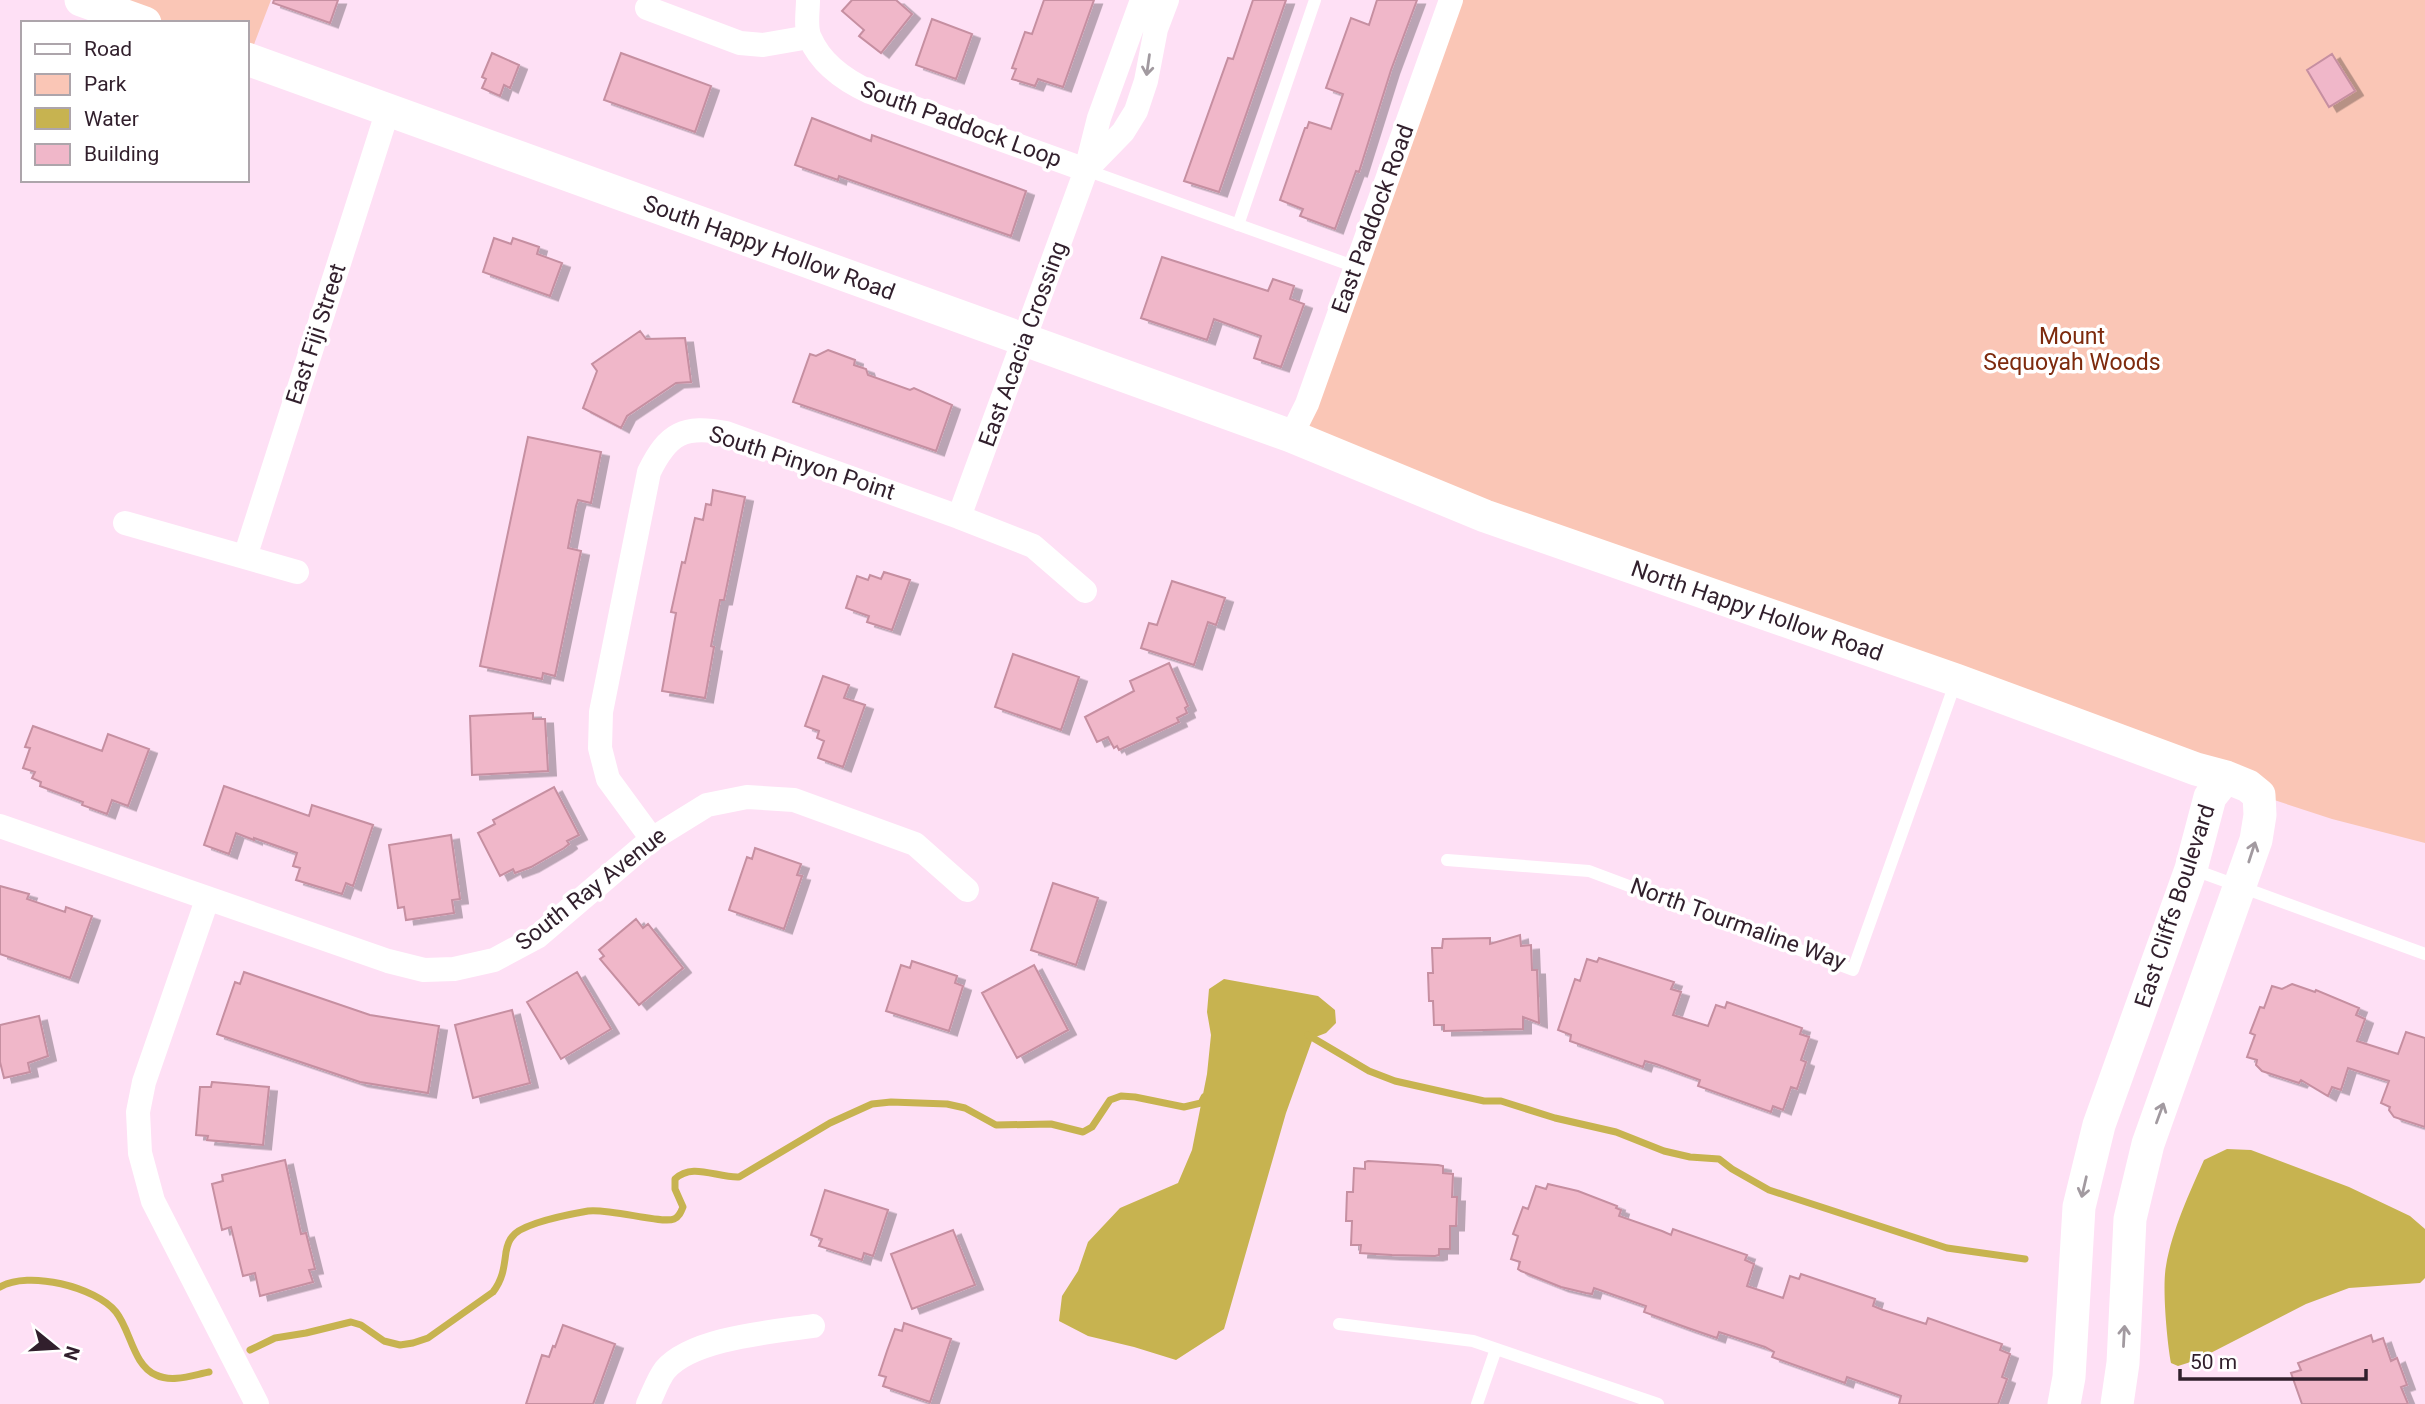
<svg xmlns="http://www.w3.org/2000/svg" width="2425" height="1404" font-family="Roboto,sans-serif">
<defs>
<filter id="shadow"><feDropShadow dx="8" dy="4.5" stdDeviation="0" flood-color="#0004"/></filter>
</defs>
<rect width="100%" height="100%" fill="#fee0f5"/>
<path fill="#fac6b6" d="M81,0H271L248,60L247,23H145Z
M1451,0H2425V843L2332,819L2259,795L1291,436Z"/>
<path fill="#c7b350" d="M1224,979L1318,996L1335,1010L1336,1023L1326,1033L1313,1038L1286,1113L1224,1329L1176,1360L1134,1347L1088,1336L1059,1321L1062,1296L1078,1271L1088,1242L1120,1208L1178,1183L1192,1150L1207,1074L1211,1035L1207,1012L1209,989Z
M2227,1149L2251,1150L2349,1187L2410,1216L2425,1229V1278L2420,1283L2349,1288L2306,1304L2197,1360L2178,1366L2171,1363C2167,1341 2162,1287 2166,1266C2172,1230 2190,1192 2204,1160Z"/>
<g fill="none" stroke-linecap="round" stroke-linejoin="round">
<path stroke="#c7b350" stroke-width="7" d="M1308,1035L1369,1071L1395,1081L1484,1101H1501L1555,1118L1616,1132L1664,1151L1690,1157L1719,1159L1732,1169L1769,1190L1947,1248L2025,1259
M0,1287C28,1270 96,1287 116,1312C131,1331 133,1365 156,1375C172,1383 193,1375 209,1372
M250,1350L275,1338L306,1333L351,1322L361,1325L384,1341L400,1345L413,1343L428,1338L493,1292C503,1279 504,1267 506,1252C507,1247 509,1240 512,1237C521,1223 571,1214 588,1211C609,1208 662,1224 674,1219C679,1217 681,1212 683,1207L675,1189V1179C692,1162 717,1178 739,1177L830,1123L872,1104L891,1102L947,1104L965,1108L996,1125L1051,1124L1083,1132L1092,1127L1110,1100L1121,1096L1135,1097L1184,1107L1201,1103L1204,1097"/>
</g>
<path fill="#f0b7c9" stroke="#c68fa1" stroke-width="2" filter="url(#shadow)" d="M274,0H338L330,23L273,3Z
M852,0H896L912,14L881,53L859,36L864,30L842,11Z
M1044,0H1094L1063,87L1038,79L1035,86L1012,79L1016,69L1012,68L1025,32L1032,34Z
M1253,0H1286L1219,192L1184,181L1228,58L1233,59Z
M1377,0H1417L1391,70L1359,172L1356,171L1335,229L1300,216L1303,209L1280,200L1305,128H1307L1309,122L1331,129L1343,94L1326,88L1351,18L1369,25Z
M932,19L972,34L956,79L916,65Z
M492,53L519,65L510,88L504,85L500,96L482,88L486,79L482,77Z
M621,53L711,86L695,132L604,100Z
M2332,54L2355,91L2329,107L2307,70Z
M812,118L871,141L872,135L1026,191L1011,236L839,176L838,180L795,165Z
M494,238L511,244L513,238L539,247L537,254L562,263L550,296L483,272Z
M1162,257L1268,291L1273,279L1294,286L1290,299L1304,304L1281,367L1254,358L1261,336L1214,319L1207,340L1141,318Z
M640,331L646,339L685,338L691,382L676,383L627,416L621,428L583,408L597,371L592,364Z
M828,350L855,360L854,365L866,369L868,375L910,390L914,388L952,405L936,451L793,402L810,354L816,356Z
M528,437L601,452L591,503L578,500L576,506L568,548L581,551L555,676L543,673L542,679L480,666Z
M713,490L745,497L724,600H720L711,646L714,647L705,698L662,691L676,613L671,612L682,562L685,563L695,518L703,520L706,504L711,505Z
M884,572L910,580L892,630L867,622L869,616L846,608L857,576L868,580L870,575L881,579Z
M1172,581L1225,598L1216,625L1208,622L1194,665L1141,648L1149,623L1157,625Z
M1013,654L1079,677L1061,730L995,707Z
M1169,663L1188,706L1185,708L1187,713L1177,718L1179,722L1119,750L1117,746L1114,748L1108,737L1097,742L1085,717L1134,691L1130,681Z
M823,676L849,685L844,698L865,705L843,767L818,758L824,741L817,738L819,731L805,726Z
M533,713V719H545L548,771L472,775L470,716Z
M33,726L102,751L108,734L149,749L128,806L112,800L107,814L82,805L83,802L40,786L41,782L32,778L35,772L23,768L30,748L25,747Z
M224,786L309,816L312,805L373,825L353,886L346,883L342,894L296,880L300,868L293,866L297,853L254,838V840L236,833L229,854L204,845Z
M554,787L579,835L567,841L569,844L564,848L531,867L515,873L513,869L500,876L478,833L495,824L493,820Z
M451,835L460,899L452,900L454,913L406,920L404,907L398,908L389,845Z
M755,848L801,864L797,875L802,876L784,929L729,910L747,857L752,859Z
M1053,883L1098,898L1076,965L1031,950Z
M0,886L29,894L27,899L65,912L66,907L92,916L70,978L0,954Z
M636,919L643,928L648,924L683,968L639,1005L600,959L604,956L599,950Z
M1520,935L1521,946L1531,945L1532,970H1537L1539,1023L1523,1017V1029L1444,1031V1025H1434L1433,1001H1429L1428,973H1433L1432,948H1442L1443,939L1490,938V944Z
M1599,958L1674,982L1671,989L1681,992L1673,1015L1708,1026L1716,1005L1725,1008L1727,1002L1802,1028L1800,1034L1809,1037L1801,1060L1806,1062L1797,1089L1791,1087L1783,1110L1773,1106L1771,1112L1698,1086L1700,1080L1656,1064L1645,1061L1643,1067L1570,1041L1571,1035L1558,1030L1575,979L1580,981L1587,959L1597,962Z
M912,961L957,976L955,983L963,986L949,1031L886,1011L901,965L910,968Z
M1034,965L1068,1030L1017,1058L982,993Z
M244,972L370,1015L439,1026L428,1093L360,1082L217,1034L235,982L240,984Z
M577,972L611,1029L561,1059L527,1002Z
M2292,984L2315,992L2316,990L2359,1008L2356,1015L2365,1019L2357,1041L2398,1054L2406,1032L2425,1038V1127L2394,1117L2389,1110L2390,1107L2381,1103L2389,1081L2348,1068L2341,1090L2332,1087L2328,1096L2301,1080L2299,1083L2262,1071L2256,1065L2257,1060L2247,1057L2255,1035L2250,1033L2260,1007L2264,1008L2272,986L2282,989Z
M512,1010L530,1083L473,1098L455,1025Z
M39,1016L48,1056L28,1063L30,1072L4,1078L0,1062V1025Z
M212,1082L269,1087L263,1145L207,1140L208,1136L196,1135L200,1087H211Z
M285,1160L301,1234L306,1233L315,1269L309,1270L313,1282L260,1296L255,1273L243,1276L231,1227L222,1230L212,1184L223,1181L222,1175Z
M1368,1161L1438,1165L1443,1166V1173L1453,1174L1452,1197H1457L1456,1226H1450V1249H1439V1255L1435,1256L1392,1255L1360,1253L1361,1245H1351L1352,1221H1346L1347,1192H1353L1354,1168L1365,1169V1162Z
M1548,1184L1578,1191L1617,1206L1616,1208L1621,1210L1619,1216L1662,1231L1671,1235L1673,1229L1747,1255L1745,1260L1754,1264L1747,1286L1783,1298L1790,1276L1799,1279L1801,1274L1875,1299L1873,1306L1883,1310L1926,1324L1928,1318L2002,1344L2000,1350L2010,1354L2002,1377L2007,1379L1998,1404H1899L1901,1396L1847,1377L1845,1383L1772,1357L1774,1352L1765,1347L1719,1332L1717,1338L1688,1328L1644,1312L1646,1306L1594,1288L1592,1294L1586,1293L1561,1287L1521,1271L1518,1269L1520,1262L1511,1259L1518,1236L1513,1234L1523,1207L1528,1209L1536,1186L1546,1189Z
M825,1190L888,1210L873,1256L864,1253L862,1260L819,1246L822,1239L811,1235Z
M953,1230L975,1285L912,1309L891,1254Z
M904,1323L951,1339L930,1402L883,1386L886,1377L879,1375L887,1351L895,1329L902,1331Z
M563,1325L615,1344L593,1404H526L542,1355L549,1357L553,1346L555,1347Z
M2371,1335L2373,1342L2383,1338L2391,1361L2397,1358L2407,1385L2401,1387L2408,1404H2302L2291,1373L2301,1370L2298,1363Z"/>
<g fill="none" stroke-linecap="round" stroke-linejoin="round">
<path stroke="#fff" stroke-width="12" d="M1086,170L1356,267
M1238,225L1315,0
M1447,860L1589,871L1853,970L1956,681
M2192,869L2425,954
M1339,1324L1473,1341L1658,1404
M1477,1404L1496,1349"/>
<path stroke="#fff" stroke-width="24" d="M808,0C808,11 805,28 810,38C821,64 846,81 870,92L1086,170
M647,8L740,43L763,45L809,37
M1086,170L1123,132L1136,111L1146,81L1156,29L1167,0
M1291,436L1307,404L1451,0
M959,517L1086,170L1099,118L1142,0
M125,523L297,572
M245,557L388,110
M0,826L388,961L424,970L454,969L494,960L537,937L652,839L707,805L747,797L794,800L915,844L967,890
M652,839L608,779L600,748L601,712L649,472C668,433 684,425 726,433L959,517L1033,546L1085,591
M207,900L144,1082L138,1112L140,1153L153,1201L257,1404
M648,1404C653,1394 658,1379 665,1370C692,1338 772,1332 813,1326"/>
<path stroke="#fff" stroke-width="33" d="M81,0L145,23
M247,59L1291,436L1485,516L1956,680L2196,769L2226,777L2248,786L2259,795L2260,815L2256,840L2148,1144L2130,1219L2123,1363L2117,1404
M2064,1404L2069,1377L2079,1207L2099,1125L2191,869L2210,797L2226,777"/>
</g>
<defs><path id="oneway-shaft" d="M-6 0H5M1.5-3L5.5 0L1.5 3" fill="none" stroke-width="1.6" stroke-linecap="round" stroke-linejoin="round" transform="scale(1.75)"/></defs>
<g stroke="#a29aa0">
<use href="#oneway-shaft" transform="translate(1148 65) rotate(98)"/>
<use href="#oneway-shaft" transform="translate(2252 852) rotate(-72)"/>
<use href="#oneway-shaft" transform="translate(2160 1113) rotate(-70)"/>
<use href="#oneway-shaft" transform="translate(2084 1187) rotate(103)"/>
<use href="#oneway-shaft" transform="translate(2124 1336) rotate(-87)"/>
</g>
<g text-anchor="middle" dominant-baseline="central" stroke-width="7" stroke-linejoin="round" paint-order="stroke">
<g font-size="23" fill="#311f2c" stroke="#fff">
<text transform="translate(961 124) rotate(20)">South Paddock Loop</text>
<text transform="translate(1373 219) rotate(-70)">East Paddock Road</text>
<text transform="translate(769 248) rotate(20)">South Happy Hollow Road</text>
<text transform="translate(316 334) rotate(-72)">East Fiji Street</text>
<text transform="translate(1023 344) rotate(-70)">East Acacia Crossing</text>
<text transform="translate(802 463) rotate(18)">South Pinyon Point</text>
<text transform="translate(1757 611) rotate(19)">North Happy Hollow Road</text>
<text transform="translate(591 889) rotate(-38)">South Ray Avenue</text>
<text transform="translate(2175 906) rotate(-72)">East Cliffs Boulevard</text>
<text transform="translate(1738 924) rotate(20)">North Tourmaline Way</text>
</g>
<g font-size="23" fill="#7d2a0d" stroke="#fff">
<text x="2072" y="336">Mount<tspan x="2072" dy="26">Sequoyah Woods</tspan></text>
</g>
</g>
<rect x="21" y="21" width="228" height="161" fill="#ffffff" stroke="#ada5ab" stroke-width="2"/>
<rect x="35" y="44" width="35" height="10" fill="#ffffff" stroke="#ada5ab" stroke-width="2"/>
<text x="84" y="56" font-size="21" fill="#311f2c">Road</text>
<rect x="35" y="74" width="35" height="21" fill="#fac6b6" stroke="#ada5ab" stroke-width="2"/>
<text x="84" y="91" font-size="21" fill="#311f2c">Park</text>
<rect x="35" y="108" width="35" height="21" fill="#c7b350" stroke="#ada5ab" stroke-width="2"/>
<text x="84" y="126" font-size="21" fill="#311f2c">Water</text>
<rect x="35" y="144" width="35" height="21" fill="#f0b7c9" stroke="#ada5ab" stroke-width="2"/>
<text x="84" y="161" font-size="21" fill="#311f2c">Building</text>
<g transform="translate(56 1348) rotate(108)" stroke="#ffffff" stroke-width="5" paint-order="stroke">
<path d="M0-5L12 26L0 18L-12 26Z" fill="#311f2c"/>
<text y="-10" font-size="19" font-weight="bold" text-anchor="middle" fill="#311f2c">N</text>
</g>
<path d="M2180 1369v10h186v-10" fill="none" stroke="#311f2c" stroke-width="3.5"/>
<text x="2190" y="1369" font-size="21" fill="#311f2c" stroke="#ffffff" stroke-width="5" paint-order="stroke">50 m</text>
</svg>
